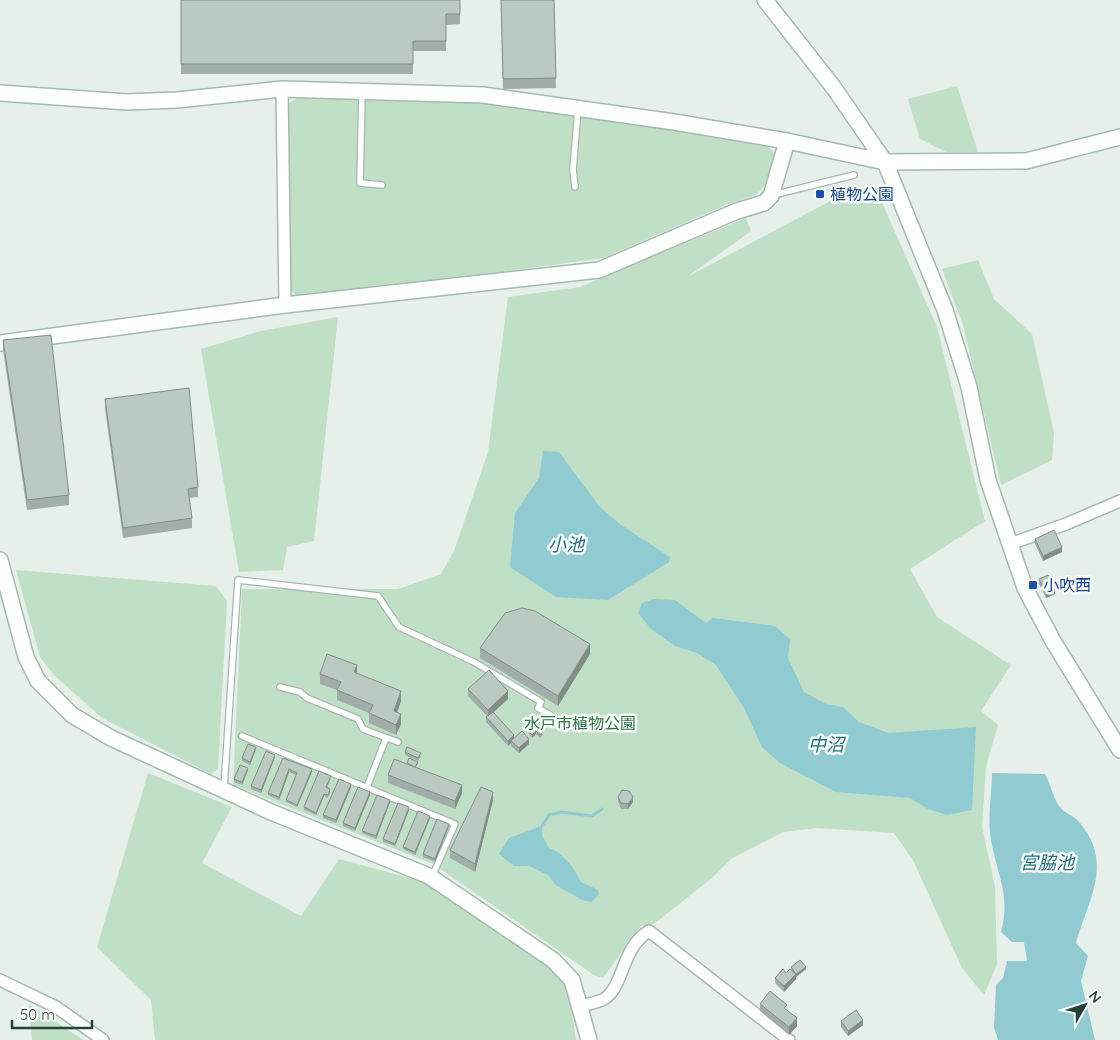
<svg xmlns="http://www.w3.org/2000/svg" width="1120" height="1040" font-family="Quicksand,'Noto Sans JP',sans-serif">
<rect width="100%" height="100%" fill="#e6efea"/>
<path fill="#c0dfc7" d="M957,86L978,152H946L920,139L908,99Z
M301,95L469,101L684,128L767,145L774,153L769,181L756,195L728,204L603,258L301,299L291,291L287,105Z
M853,189L880,198L937,327L985,521L910,569L937,617L1011,665L981,711L998,725L986,767L982,826L995,887L997,964L984,995L962,968L913,860L894,833L817,828L783,832L731,859L712,878L654,924L641,926L603,978L594,975L433,864L233,785L242,589H398L441,574L454,551L488,452L508,297L580,287L746,218L751,231L687,277Z
M978,260L994,299L1032,334L1054,433L1052,460L1001,485L963,325L942,269Z
M338,317L314,541L287,547L283,570L239,572L201,349L261,331Z
M16,570L216,586L227,601L218,769L211,774L102,718L54,675L40,657Z
M148,773L232,807L202,863L301,916L339,859L436,885L559,972L568,985L576,1040H155L151,1000L97,947Z
M29,1004L83,1040H32Z"/>
<path fill="#90cbd2" d="M543,451L559,452L599,506L621,525L670,557L669,562L608,600L556,597L510,567L515,513L539,478Z
M654,599L675,600L706,623L713,618L775,626L790,639L788,658L804,692L826,704L843,707L859,722L888,733L976,727L972,810L947,815L928,809L910,798L836,792L780,763L762,747L744,708L716,665L697,653L675,646L652,630L638,613L642,603Z
M992,773L1045,774C1050,783 1053,797 1059,806C1064,813 1075,816 1080,823C1114,864 1088,900 1076,943L1088,956L1081,981L1095,1040H998L994,1027L996,985L1003,978L1007,961H1027L1024,942H1012L1001,932C1012,892 994,870 990,832C988,814 992,792 992,773Z
M542,826V835L549,848C563,853 575,869 581,882L598,890L599,894L592,902L582,900L556,885L548,875L529,866H514L499,854L509,838Z"/>
<g fill="none" stroke-linecap="round" stroke-linejoin="round">
<path stroke="#90cbd2" stroke-width="3" d="M542,826L549,815L561,812L592,816L602,809"/>
<defs>
<path id="lane" d="M362,93L360,183L382,185
M575,187L573,170L578,109
M773,195L854,175
M280,687L300,692L307,698L358,719L363,729L398,742
M242,736L455,824L435,870L431,875
M367,787L386,738
M224,788L238,580L378,596L399,627L474,662L541,702L538,708L559,720"/>
<path id="street" d="M282,89L285,305
M1010,544L1066,524L1120,501
M0,980L56,1007L103,1040
M580,1006C587,1004 597,1003 604,999C624,987 621,948 649,931L789,1040"/>
<path id="secondary" d="M765,0L834,88L885,162L945,310L969,387L988,480L1025,588L1053,641L1120,750
M0,93L127,102L177,100L282,89L483,95L674,122L787,141L885,162L1026,161L1120,137
M0,343L285,305L599,270L737,211L764,203L771,196L787,141
M0,560L26,657L38,681L72,715L111,738L271,812L429,876L553,960L572,980L589,1040"/>
</defs>
<use href="#lane" stroke="#a8b7b1" stroke-width="8"/>
<use href="#street" stroke="#a8b7b1" stroke-width="14"/>
<use href="#secondary" stroke="#a4bab1" stroke-width="18"/>
<use href="#lane" stroke="#fff" stroke-width="5.5"/>
<use href="#street" stroke="#fff" stroke-width="11"/>
<use href="#secondary" stroke="#fff" stroke-width="15"/>
</g>
<path fill="#a1ada8" d="M181,0H460V24L446,25V51H413V74H181Z
M501,0H554L556,88L503,89Z
M3,340L69,495V505L27,510L3,350Z
M105,399L198,487V497L189,498L192,518V528L123,538L105,409Z
M1035,539L1062,552L1043,561L1035,544Z
M1039,579L1055,594L1046,598L1039,584Z
M480,648L590,654L558,706L480,658Z
M357,673L401,701L397,713L401,724L396,735L369,723V713L337,700V690L320,684V674Z
M468,689L508,699L493,713L514,739L529,744L519,753L511,746V743L508,746L486,722V717L487,716L468,696Z
M541,727L540,728L543,735L540,738L536,734L532,738L528,733V731Z
M256,749L250,765L242,761V758Z
M405,752L421,756L418,761L405,755Z
M275,757L261,793L251,789V786Z
M283,758L312,772L297,807L286,802V800L296,775L289,772L279,800L268,795V793Z
M407,763L418,764L416,767L462,793L455,809L388,783V775L407,764Z
M248,770L242,785L234,782V779Z
M331,779L327,788L330,792L328,798L324,796L316,815L304,810V807Z
M351,787L336,823L323,818V815Z
M370,795L355,831L343,826V823Z
M618,797L633,802L628,809H621L618,802Z
M493,800L475,872L450,858V850Z
M390,802L376,839L362,833V831Z
M409,810L395,846L383,842V839Z
M430,818L415,855L403,849V847Z
M449,826L435,862L423,857V854Z
M791,967L806,969L796,977V976V979L784,992L775,983V978L786,973L791,969Z
M760,1004L787,1010L797,1026L789,1035L760,1011Z
M841,1021L863,1025L848,1036L841,1027Z"/>
<path fill="#838d88" d="M1062,547V552L1043,561V556Z
M1055,589V594L1046,598V593Z
M590,644V654L558,706V696Z
M357,665V675L354,672Z
M401,691V701L394,721V711Z
M508,691V699L488,717V710Z
M401,714V724L396,735V725Z
M536,731V734L532,738V735Z
M514,735V740L511,741V743L508,746V741Z
M529,739V744L519,753V748Z
M256,747V749L250,765V762Z
M275,755V757L261,793V790Z
M248,768V770L242,785V782Z
M289,769V772L279,800V797Z
M312,769V772L297,807V805Z
M351,784V787L336,823V820Z
M462,785V793L455,809V801Z
M370,792V795L355,831V828Z
M493,792V800L475,872V864Z
M324,794V796L316,815V813Z
M633,797V802L628,809V804Z
M390,800V802L376,839V836Z
M409,807V810L395,846V844Z
M430,816V818L415,855V852Z
M449,824V826L435,862V859Z
M806,967V969L796,977V974Z
M796,974V979L784,992V986Z
M797,1018V1026L789,1035V1027Z
M863,1020V1025L848,1036V1031Z"/>
<path fill="#bbc9c3" stroke="#838d88" d="M181,0H460V14H446V41H413V64H181Z
M501,0H554L556,78L503,79Z
M51,335L69,495L27,500L3,340Z
M189,388L198,487L188,489L192,518L123,528L105,399Z
M1054,530L1062,547L1043,556L1035,539Z
M1048,575L1055,589L1046,593L1039,579Z
M522,608L535,611L590,644L558,696L480,648L505,613Z
M327,654L357,665L354,672L401,691L394,711L401,714L396,725L369,713L373,705L337,690L341,682L320,674Z
M489,670L508,691L488,710L468,689Z
M493,712L514,735L508,741L486,717Z
M538,721L541,724L538,727L543,732L540,735L536,731L532,735L528,731Z
M522,731L529,739L519,748L511,741Z
M248,744L256,747L250,762L242,758Z
M407,747L421,753L418,758L405,752Z
M266,751L275,755L261,790L251,786Z
M283,758L312,769L297,805L286,800L297,773L289,769L279,797L268,793Z
M409,758L418,762L415,767L407,763Z
M394,759L462,785L455,801L388,775Z
M240,765L248,768L242,782L234,779Z
M319,771L331,776L326,787L330,789L328,795L324,794L316,813L304,807Z
M339,779L351,784L336,820L323,815Z
M358,787L370,792L355,828L343,823Z
M481,787L493,792L475,864L450,850Z
M622,790L629,791L633,797L628,804L621,803L618,797Z
M377,795L390,800L376,836L362,831Z
M398,803L409,807L395,844L383,839Z
M418,811L430,816L415,852L403,847Z
M437,819L449,824L435,859L423,854Z
M800,960L806,967L796,974L791,967Z
M783,969L786,973L790,969L796,974L784,986L775,978Z
M770,991L787,1005L784,1008L797,1018L789,1027L760,1004Z
M856,1010L863,1020L848,1031L841,1021Z"/>
<g fill="#1a4fb4" stroke="#f7fbf9" stroke-width="2">
<rect x="815" y="189" width="10" height="10" rx="2.5"/>
<rect x="1028" y="580" width="10" height="10" rx="2.5"/>
</g>
<g text-anchor="middle" dominant-baseline="central" stroke-width="5" stroke-linejoin="round" paint-order="stroke">
<g font-size="16" fill="#164399" stroke="#f7fbf9" text-anchor="start">
<text x="830" y="194">植物公園</text>
<text x="1043" y="585">小吹西</text>
</g>
<g font-size="16" fill="#2f7747" stroke="#f7fbf9">
<text x="580" y="723">水戸市植物公園</text>
</g>
<g font-size="18" font-style="italic" fill="#1f727d" stroke="#f7fbf9">
<text x="566" y="544">小池</text>
<text x="826" y="744">中沼</text>
<text x="1047" y="862">宮脇池</text>
</g>
</g>
<g transform="translate(1085 1005) rotate(51)" stroke="#f7fbf9" stroke-width="4" paint-order="stroke">
<path d="M0-4L9 19L0 12L-9 19Z" fill="#254138"/>
<text y="-8" font-size="14" font-weight="bold" text-anchor="middle" fill="#254138">N</text>
</g>
<path d="M12 1020v8h80v-8" fill="none" stroke="#254138" stroke-width="2.5"/>
<text x="20" y="1020" font-size="15" fill="#254138" stroke="#f7fbf9" stroke-width="4" paint-order="stroke">50 m</text>
</svg>
